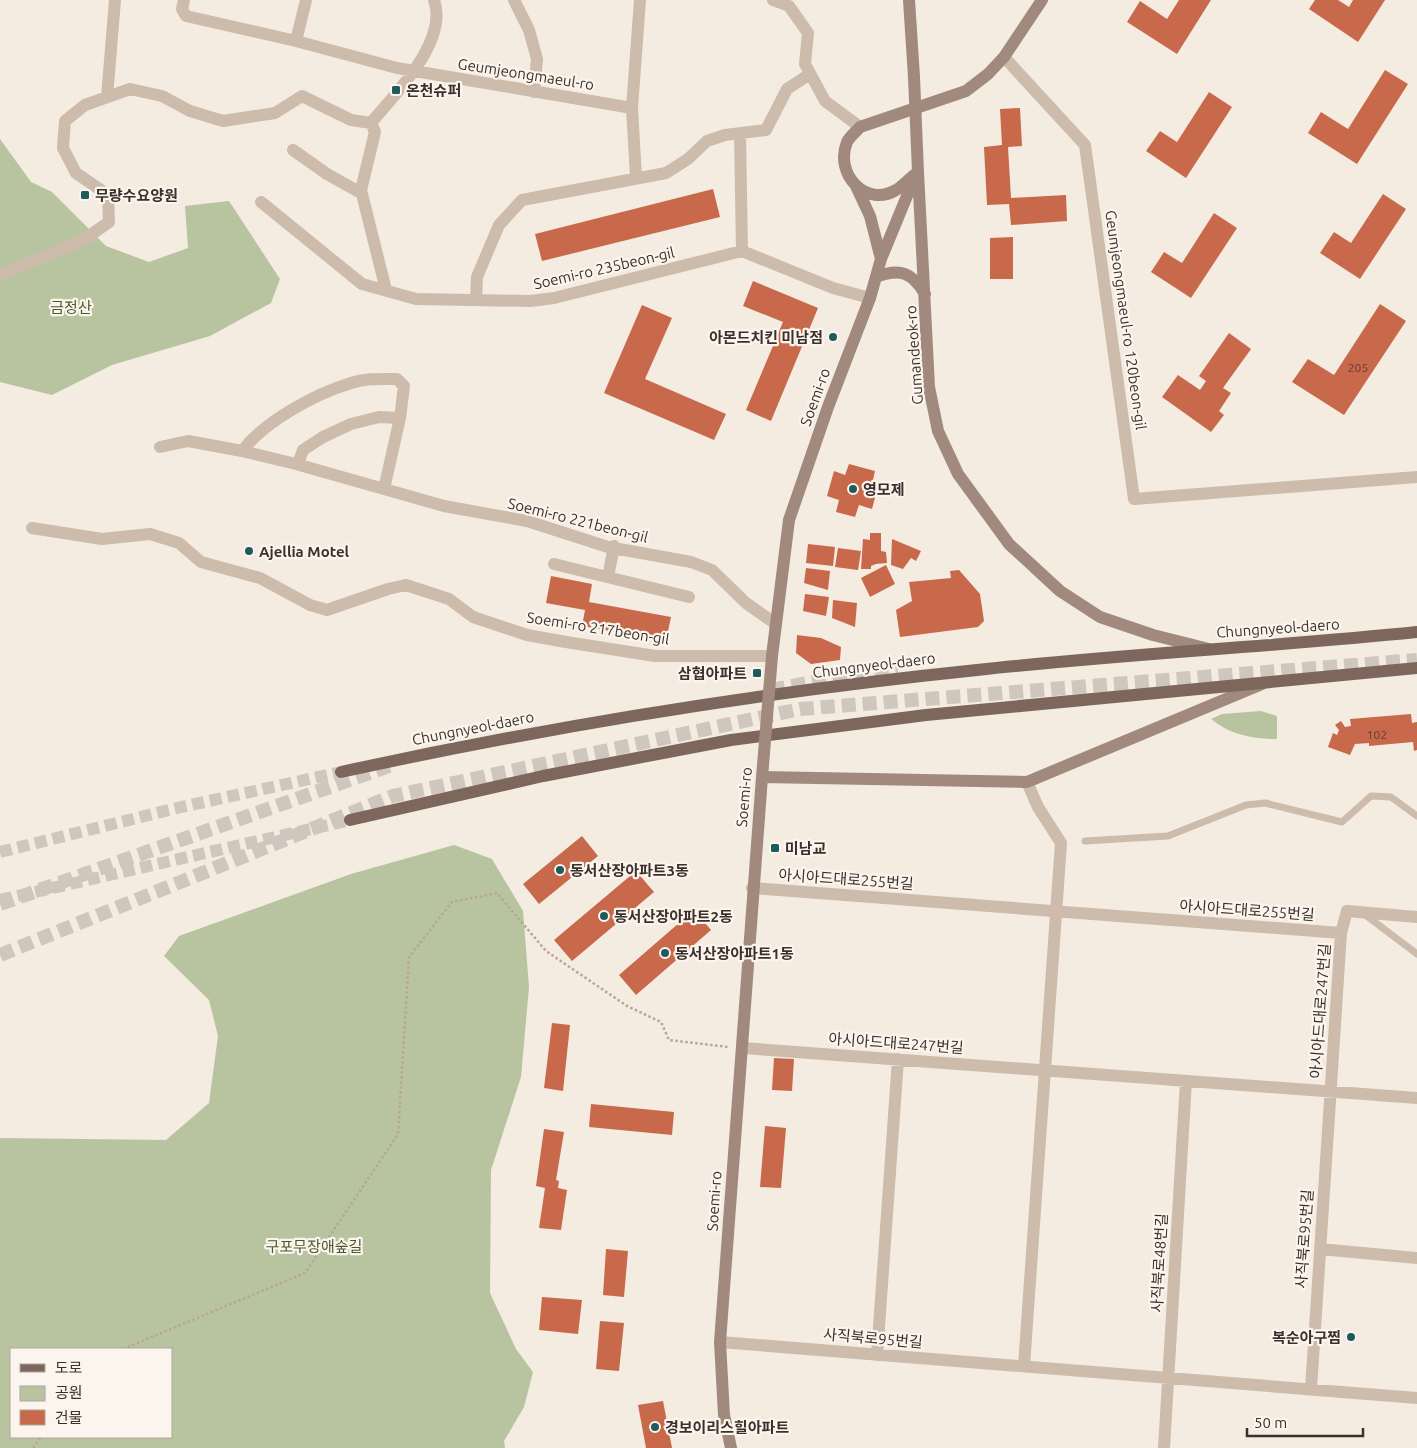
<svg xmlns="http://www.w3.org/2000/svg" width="1417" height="1448" font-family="Ubuntu,'Noto Sans KR',sans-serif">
<rect width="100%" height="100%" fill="#f4ebe1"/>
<path fill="#b8c4a0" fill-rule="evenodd" d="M0,139L31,182L52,192L106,246L149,262L188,248L185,206L229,201L280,279L271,303L210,336L112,365L52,395L0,382Z
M1261,711L1277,716V739C1253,739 1230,735 1211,719L1222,714Z
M454,845L492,859L523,911L529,987L521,1077L491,1170L490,1293L516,1349L533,1372L524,1407L504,1441L505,1448H0V1138L166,1140L209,1103L218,1036L209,1000L164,956L179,936L351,874ZM11,1349H171V1437H11Z"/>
<path fill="#c8694b" d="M1179,0H1211L1177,54L1127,22L1140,1L1167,19Z
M1315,0H1338L1349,7L1353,0H1385L1358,42L1309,9Z
M1385,70L1408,84L1357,164L1308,133L1321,112L1348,129Z
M1209,92L1232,107L1186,178L1146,151L1160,131L1177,142Z
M1020,108L1022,146L1008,147L1011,198L1066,195L1067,221L1011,225L1009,204L987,205L984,147L1002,145L1000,109Z
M713,189L720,217L542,261L535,234Z
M1383,194L1406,209L1360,279L1320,253L1334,232L1351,243Z
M1214,213L1237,228L1191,298L1151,272L1164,252L1182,263Z
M1013,237V279H990V238Z
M753,281L818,308L771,421L746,410L783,322L743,306Z
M1380,304L1406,321L1344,415L1292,382L1308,359L1334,375Z
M642,305L672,318L645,379L726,414L714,440L604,393Z
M1229,333L1251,349L1223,388L1231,393L1219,411L1224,415L1211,432L1162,397L1178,375L1200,390L1206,381L1199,376Z
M849,464L875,471L873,480L879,482L872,509L859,505L855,517L836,512L839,500L827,496L834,471L845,475Z
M870,533H881V551L886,552L887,563L876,564L871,566V569H861L863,539L870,540Z
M892,539L921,551L916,561L911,558L903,569L891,565Z
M808,544L835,547L833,566L806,563Z
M838,548L861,551L858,570L835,567Z
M886,565L895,584L870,597L861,578Z
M806,568L830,571L828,590L804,583Z
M959,570L980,594L984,621L978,627L900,637L896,610L912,601L909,582L951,578L950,571Z
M551,576L592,584L589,602L671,617L666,641L582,626L585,610L546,603Z
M805,594L829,597L826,616L803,611Z
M833,600L857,603L855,627L832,618Z
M797,635L821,638L841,647L840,660L811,664L796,653Z
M1411,714L1412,723L1417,722V750L1414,751L1413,742L1369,746V743L1355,744L1350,755L1328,747L1333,733L1337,735L1339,730L1335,725L1341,721L1345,727L1351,726L1350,719Z
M582,836L598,856L539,904L523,884Z
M636,871L654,892L572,961L554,940Z
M694,910L711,930L636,995L619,975Z
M552,1023L570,1025L563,1091L544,1088Z
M774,1058L794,1059L792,1091L772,1090Z
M591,1104L674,1112L672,1135L589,1127Z
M765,1126L786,1128L781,1188L760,1187Z
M544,1129L564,1132L556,1180L559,1181L558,1188L567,1190L561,1230L539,1228L545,1188L536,1186Z
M606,1249L628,1251L624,1297L603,1295Z
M542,1297L582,1300L578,1334L539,1330Z
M600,1321L624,1323L619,1371L596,1369Z
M663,1401L672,1448H646L638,1405Z"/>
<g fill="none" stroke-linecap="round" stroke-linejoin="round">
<path stroke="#cfc6bd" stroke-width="12" stroke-dasharray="12 6" stroke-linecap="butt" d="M0,852L177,808L341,772
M0,900L350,820"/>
<path stroke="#cfc6bd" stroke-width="14" stroke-dasharray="14 7" stroke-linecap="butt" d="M771,690L823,680L898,673
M0,904L392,765
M0,955L393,796L800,709L1417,660"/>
<path stroke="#b9a596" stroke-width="2.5" stroke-dasharray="2.5 2.5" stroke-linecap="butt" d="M123,1349L305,1273L398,1134L409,957L452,902L497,893L546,951L627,1006L661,1022L669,1040L728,1047
M33,1448L41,1437"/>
<path stroke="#cdbbac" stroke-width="7" d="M1085,841L1168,836L1246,805L1265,803L1342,822L1371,796L1391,797L1417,816
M1364,914L1417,954"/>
<path stroke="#cdbbac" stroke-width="12" d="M184,0L182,9L186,16L296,41L397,68L632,108
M514,0L529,30L537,59L534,92
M773,0L789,6L808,33L805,64L825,101L860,127
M296,41L306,0
M1004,57L1085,145L1134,499L1417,477
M107,97L115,0
M371,123L375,132L361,190L386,290
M740,134L742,251
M293,150L327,174L361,193
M636,177L632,108L640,0
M261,202L362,284L416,299L530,301L554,298L742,251L833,288L870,298
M0,275L82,241L109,222L108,195L76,173L63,148L65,121L85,105L130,89L162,96L190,111L223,121L275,113L302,96L351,120L371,123C395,94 449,41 434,0
M476,300L477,277L499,225L522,200L666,173L688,159L707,141L725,135L766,130L787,89L810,74
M160,447L188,441L242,451L296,464L444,506L527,521L608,547L691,562L712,570L746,603L776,624
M242,451C265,421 315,394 351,383C366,378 381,379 397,379L404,386L400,418L384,489
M298,464L303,450L323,437L351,424L379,417L400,418
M32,528L102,539L150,534L179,543L201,562L260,578L310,605L327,610L388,589L406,585L449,599L473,617L527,635L566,642L655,656H772
M554,564L689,597
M608,577L614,546
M752,888L1341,933
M743,1048L1417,1098
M1320,1249L1417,1258
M720,1342L1417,1398
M877,1355L898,1059
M1024,1366L1061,843L1038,807L1027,782
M1311,1389L1341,933L1347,911L1417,917
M1164,1448L1186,1081"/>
<path stroke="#a18a7d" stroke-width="12" d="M909,0L914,77
M918,172L929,387L938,431L958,474L1009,544L1060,591L1100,617L1153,635L1209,649
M914,175C908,180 902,187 896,190C866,208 834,174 847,142C850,136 856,132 860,127L966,91L988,74L1004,57L1042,0
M856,186L870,216L881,259
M876,277C900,268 912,272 925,294
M772,656L789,520L828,407L870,298L881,259L916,174
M731,1448L724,1415L720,1342L762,777L1027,782L1262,684"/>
<path stroke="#7d675c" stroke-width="12" d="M341,772C551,726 763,692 977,670C1123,654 1270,647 1417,632
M350,820L543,776L731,740L926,715L1417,668"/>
<path stroke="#a18a7d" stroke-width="12" d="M914,77L918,172
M762,777L772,656"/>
</g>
<g fill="#1f5a5e" stroke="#fbf5ee" stroke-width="2">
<rect x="391" y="85" width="10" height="10" rx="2.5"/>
<rect x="80" y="190" width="10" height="10" rx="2.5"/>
<circle cx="833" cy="337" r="5"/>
<circle cx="853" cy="489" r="5"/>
<circle cx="249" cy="551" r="5"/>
<rect x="752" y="668" width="10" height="10" rx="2.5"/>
<rect x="770" y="843" width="10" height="10" rx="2.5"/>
<circle cx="560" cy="870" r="5"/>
<circle cx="604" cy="916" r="5"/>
<circle cx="665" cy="953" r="5"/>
<circle cx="1351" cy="1337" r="5"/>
<circle cx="655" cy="1427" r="5"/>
</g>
<g text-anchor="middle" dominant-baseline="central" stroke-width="4.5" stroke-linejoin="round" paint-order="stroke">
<g font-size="12" fill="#5e3e33">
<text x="1358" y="367">205</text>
<text x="1377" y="734">102</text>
</g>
<g font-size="15" fill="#3b302b" stroke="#fbf5ee">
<text transform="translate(526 74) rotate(9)">Geumjeongmaeul-ro</text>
<text transform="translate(604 268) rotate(-13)">Soemi-ro 235beon-gil</text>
<text transform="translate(1126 320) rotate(82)">Geumjeongmaeul-ro 120beon-gil</text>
<text transform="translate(914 355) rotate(-94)">Gumandeok-ro</text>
<text transform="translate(815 397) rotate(-70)">Soemi-ro</text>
<text transform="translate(578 520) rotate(14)">Soemi-ro 221beon-gil</text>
<text transform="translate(598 628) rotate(9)">Soemi-ro 217beon-gil</text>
<text transform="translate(1278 628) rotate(-4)">Chungnyeol-daero</text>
<text transform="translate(874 665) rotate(-7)">Chungnyeol-daero</text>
<text transform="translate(473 728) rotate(-11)">Chungnyeol-daero</text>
<text transform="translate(744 797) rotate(-85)">Soemi-ro</text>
<text transform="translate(846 879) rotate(4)">아시아드대로255번길</text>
<text transform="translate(1247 910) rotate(4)">아시아드대로255번길</text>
<text transform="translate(1320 1011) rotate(-86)">아시아드대로247번길</text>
<text transform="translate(896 1043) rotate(4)">아시아드대로247번길</text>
<text transform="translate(714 1201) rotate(-86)">Soemi-ro</text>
<text transform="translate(1304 1239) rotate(-86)">사직북로95번길</text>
<text transform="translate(1159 1263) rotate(-87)">사직북로48번길</text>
<text transform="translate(873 1338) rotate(5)">사직북로95번길</text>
</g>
<g font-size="15" font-weight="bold" fill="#3b302b" stroke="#fbf5ee" text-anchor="start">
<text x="406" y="90">온천슈퍼</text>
<text x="95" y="195">무량수요양원</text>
<text x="823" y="337" text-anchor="end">아몬드치킨 미남점</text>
<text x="863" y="489">영모제</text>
<text x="259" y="551">Ajellia Motel</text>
<text x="747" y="673" text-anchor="end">삼협아파트</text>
<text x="785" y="848">미남교</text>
<text x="570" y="870">동서산장아파트3동</text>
<text x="614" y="916">동서산장아파트2동</text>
<text x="675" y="953">동서산장아파트1동</text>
<text x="1341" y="1337" text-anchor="end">복순아구찜</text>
<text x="665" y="1427">경보이리스힐아파트</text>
</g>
<g font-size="15" fill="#4a5a2e" stroke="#fbf5ee">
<text x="71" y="307">금정산</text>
<text x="314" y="1246">구포무장애숲길</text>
</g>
</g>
<rect x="10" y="1348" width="162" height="90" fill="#fbf5ee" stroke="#aea6a0"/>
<rect x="20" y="1364" width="25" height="8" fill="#7d675c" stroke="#aea6a0"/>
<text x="55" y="1373" font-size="15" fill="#3b302b">도로</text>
<rect x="20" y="1386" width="25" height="15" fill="#b8c4a0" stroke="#aea6a0"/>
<text x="55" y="1398" font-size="15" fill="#3b302b">공원</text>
<rect x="20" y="1410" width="25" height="15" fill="#c8694b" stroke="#aea6a0"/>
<text x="55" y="1423" font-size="15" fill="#3b302b">건물</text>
<path d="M1247 1428v8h116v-8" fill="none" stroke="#3b302b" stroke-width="2.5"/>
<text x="1254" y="1428" font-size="15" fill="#3b302b" stroke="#fbf5ee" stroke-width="4" paint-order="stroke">50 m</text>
</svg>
